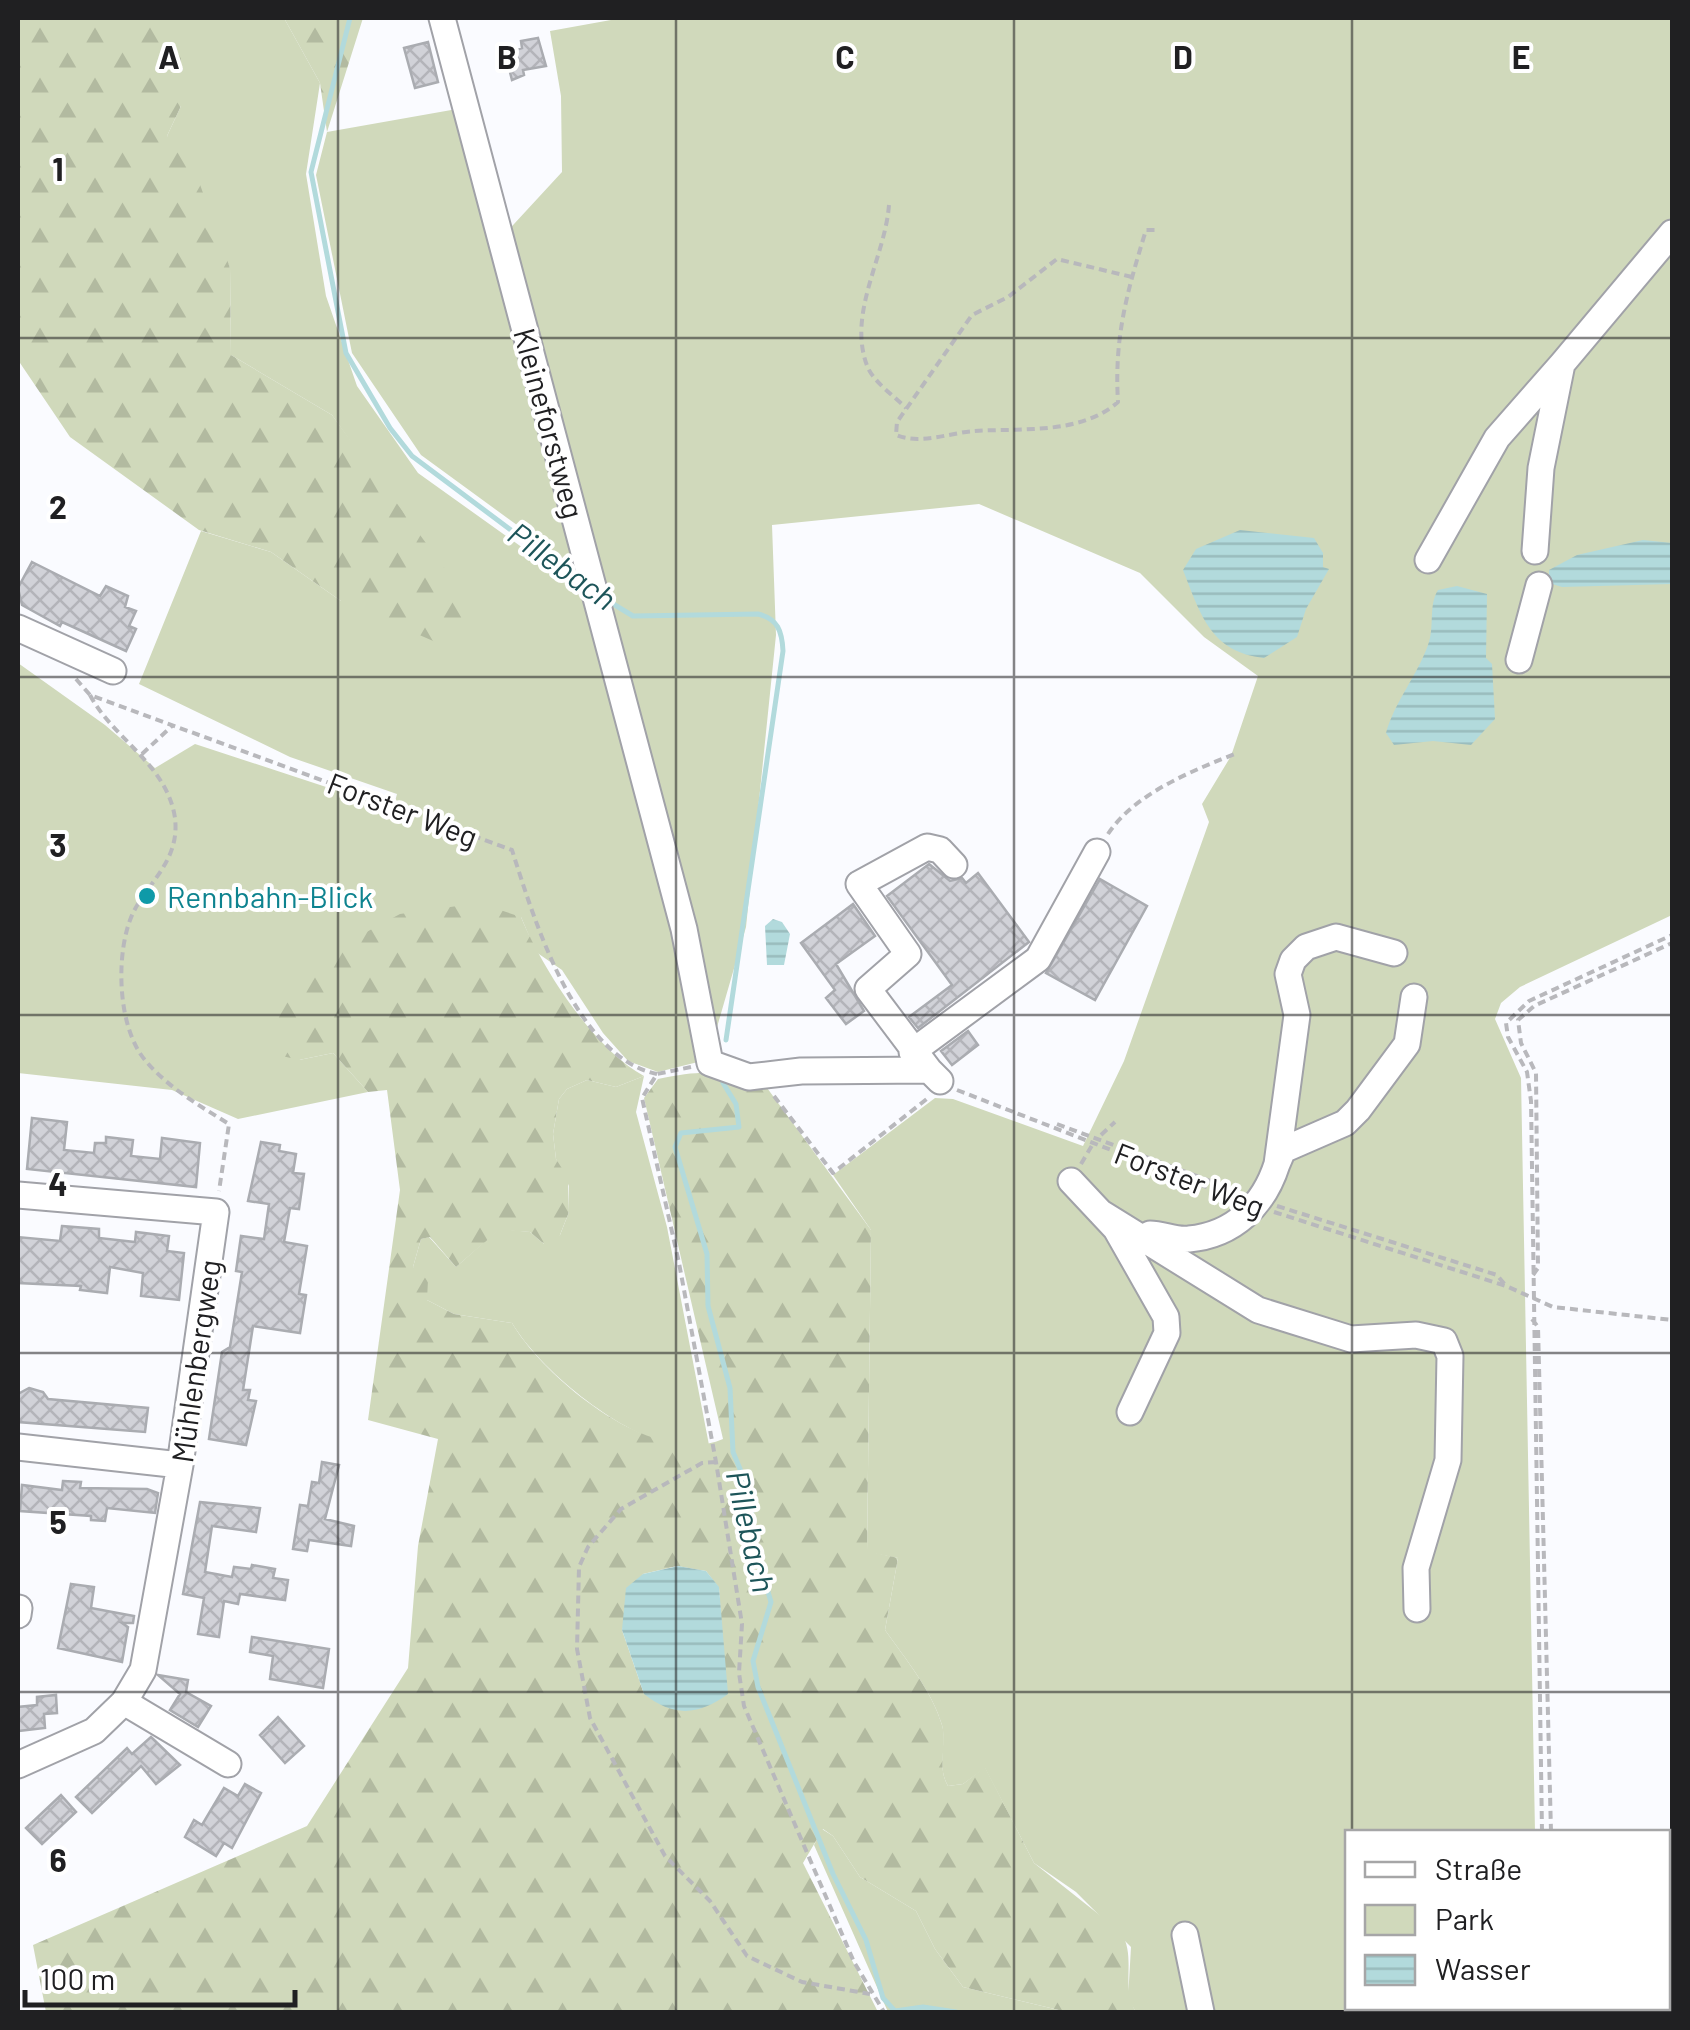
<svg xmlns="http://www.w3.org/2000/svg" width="1690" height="2030" font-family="Barlow,sans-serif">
<defs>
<pattern id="forest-firs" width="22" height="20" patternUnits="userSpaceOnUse" patternTransform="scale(2.5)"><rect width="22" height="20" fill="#d0d9bb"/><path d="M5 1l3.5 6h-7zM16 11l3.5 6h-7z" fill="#b2baa0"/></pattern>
<pattern id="water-rules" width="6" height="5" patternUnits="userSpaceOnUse" patternTransform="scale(2.5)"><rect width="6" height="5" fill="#b2dadc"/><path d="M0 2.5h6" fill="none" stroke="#99bbbc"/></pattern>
<pattern id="building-cross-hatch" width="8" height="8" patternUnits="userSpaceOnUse" patternTransform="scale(2.5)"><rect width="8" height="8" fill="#d1d2d8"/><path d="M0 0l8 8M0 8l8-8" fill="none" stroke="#b3b4b9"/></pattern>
</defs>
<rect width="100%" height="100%" fill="#fafbff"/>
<path fill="#d0d9bb" d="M181,18H284L320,83L306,174L326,296L357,386L418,473L590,596L678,930L698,1062L658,1072L628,1061L603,1033L562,970L536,952L521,917L299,1060L333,1053L368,1092L238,1119L172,1090L18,1073V663L105,725L155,768L195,744L393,809L397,794L290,757L139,684L201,531L271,552L341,601L372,472L332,415L231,355L230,268L167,136L181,106Z
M622,18H1672V915L1520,987L1501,1003L1495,1019L1521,1078L1535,1832H1348V2008H1537L1538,2012H1136L1128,1999L1131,1947L1076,1892L1034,1863L985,1768L963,1784L948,1786C936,1765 947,1746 942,1725C932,1691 905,1658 885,1630L898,1558L867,1552L871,1230L833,1175L935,1098L953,1099L1083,1146L1124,1061L1209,822L1202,804L1231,756L1258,676L1204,637L1140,573L979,504L772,525L776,635L746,927L713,1041L502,237L562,172L561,96L550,31Z
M457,109L584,574L421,455L352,353L316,175L327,132Z
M644,1076L636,1112L667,1227L709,1445C697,1445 681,1448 670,1445C615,1430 541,1371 512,1323L454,1314L427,1300L413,1267L421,1239L429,1237L456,1267L499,1229L530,1232L544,1244L560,1235L569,1212V1186L556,1159L553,1134L559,1099L567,1089L587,1080L616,1087Z
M822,1829L833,1836L860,1877L916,1911L935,1949L963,1987L1067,2012H888L814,1845Z"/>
<path fill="url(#forest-firs)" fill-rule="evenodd" d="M18,18H181V106L167,136L189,154L230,268L231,355L332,415L467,599L476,626L454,650L341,601L271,552L199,530L70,437L18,360Z
M284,18H363L327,132L320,83Z
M479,903L521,917C543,970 594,1049 644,1076L616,1087L587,1080L567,1089L559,1099L553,1134L556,1159L568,1178L569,1212L556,1245L544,1244L530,1232L499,1230L456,1267L430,1237L421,1239L413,1267L428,1280L427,1300L454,1314L512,1323C545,1379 654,1469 723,1439L644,1098L658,1079C701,1070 720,1071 762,1081L871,1230L867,1551L898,1558L885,1630C905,1658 932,1691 942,1725C948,1746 936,1765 948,1786L963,1784L985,1767L1034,1863L1121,1932C1137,1958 1120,1986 1136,2012H1067L963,1987L935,1949L916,1911L860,1877L833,1836L823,1829L803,1863L878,2012H46L33,1945L307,1826L408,1668L418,1546L438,1439L368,1420L400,1190L387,1090L368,1092L333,1053L299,1060L278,1055L262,1022L279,979L400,914ZM677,1566L706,1571L719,1588L725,1677L644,1694L622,1630L643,1574Z"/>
<path fill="url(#water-rules)" d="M1240,530L1314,538L1323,553V567L1329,569L1306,609L1297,637L1264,658C1211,652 1201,616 1183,570L1196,549Z
M1643,540L1672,543V584L1562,587L1549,583V570L1577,555Z
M1457,586L1487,594L1486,658L1492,664L1495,719L1471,745L1433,741L1394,745L1386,733C1395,701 1417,676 1428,645C1435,627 1428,606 1438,590Z
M773,919L782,922L790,934L784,965H767L765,926Z
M678,1566L706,1571L719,1587L728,1694C698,1716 673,1717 644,1694L622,1630L626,1588L643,1574Z"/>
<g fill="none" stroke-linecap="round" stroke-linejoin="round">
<path stroke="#b2dadc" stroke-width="5" d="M350,18L311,172L346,353L390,428L412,456L583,584
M605,599L633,616L758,614C778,619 782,631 783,651L726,1040
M723,1083L736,1104L739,1127L681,1133L675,1147L707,1254L708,1306L730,1388L733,1452L752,1498L751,1534L771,1602L753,1661L758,1687L833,1874L866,1940L883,1998L895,2011L923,2007L956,2012"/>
</g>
<path fill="url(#building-cross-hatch)" stroke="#aaacb1" stroke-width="2.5" d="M538,38L546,66L523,70L524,75L512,80L505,53L522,48L521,41Z
M428,42L438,82L415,88L404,48Z
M32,562L100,596L106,586L128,596L125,607L136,611L129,626L136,629L126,651L62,622L60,626L22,605L18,588Z
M929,864L950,881L962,878L966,883L978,873L1029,942L918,1028L909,1017L952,985L887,896Z
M1100,879L1147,906L1095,1000L1046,973Z
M853,904L875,936L836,964L864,1011L846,1024L826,998L835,990L801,943Z
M968,1031L978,1045L952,1065L941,1051Z
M32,1118L67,1122L64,1150L94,1153L95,1143H106V1137L133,1140L131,1156L160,1159L162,1138L200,1143L196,1187L27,1169Z
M261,1142L280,1145L279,1151L296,1154L293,1173L304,1174L299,1209L290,1208L284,1242L307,1246L299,1294L306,1295L300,1333L253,1326L243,1390H250L248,1400L256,1401L246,1445L209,1439L222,1352L230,1347L242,1272L236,1271L241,1236L264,1239L269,1204L248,1201Z
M62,1226L99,1229V1238L135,1242L136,1232L169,1236L167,1251L184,1253L179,1300L141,1296L143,1273L110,1267L107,1293L80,1290L81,1286L18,1283V1237L60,1241Z
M29,1388L43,1392L48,1399L148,1408L145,1432L18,1422V1394Z
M322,1462L339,1465L325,1519L354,1526L351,1546L309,1540L307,1551L293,1549L300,1505L308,1506L312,1482L319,1483Z
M63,1481L81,1482L80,1488L147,1489L158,1493L155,1513L107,1508L105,1521L91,1520V1516L20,1511L22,1485L62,1490Z
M200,1502L260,1508L256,1532L212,1526L205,1572L232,1577L234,1567L251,1569L252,1565L275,1569L273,1578L288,1580L285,1600L240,1594L238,1604L224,1601L219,1637L198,1634L204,1598L183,1594Z
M71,1584L94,1587L91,1608L134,1616L133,1623H122L128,1627L122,1662L58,1648Z
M252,1637L329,1649L323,1688L270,1679L273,1656L250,1652Z
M158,1675L188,1680L186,1692L211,1706L198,1727L170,1710L180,1694Z
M56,1695L57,1713L44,1714L45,1728L18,1731V1707L37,1705V1697Z
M278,1717L304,1746L285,1763L260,1735Z
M151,1737L180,1765L156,1784L141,1766L92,1813L76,1797L127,1748L132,1754Z
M245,1784L261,1793L232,1848L224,1843L216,1856L185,1837L194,1820L202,1825L224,1788L238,1796Z
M61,1795L76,1812L42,1844L26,1828Z"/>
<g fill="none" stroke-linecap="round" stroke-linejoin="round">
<defs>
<path id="minor" d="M442,18L684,929L710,1063L749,1077L801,1071L929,1070L940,1081
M1535,551L1541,468L1562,364L1672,233
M1428,560L1497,438L1562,364
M18,628L113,671
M1519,660L1539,585
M1394,953L1336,937L1306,947L1293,960L1288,974L1297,1015L1277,1164L1283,1150L1345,1123L1358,1110L1407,1044L1414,997
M912,1052L1038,959L1097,852
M929,1070L868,989L908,954L859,884L927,847L940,850L954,865
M1071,1181L1116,1229L1166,1317L1167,1333L1130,1412
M18,1195L216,1212L180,1465L143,1670L124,1702L94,1731L18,1765
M1100,1212L1258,1310L1351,1339L1416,1335L1444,1341L1450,1356L1448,1460L1416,1568L1417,1609
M1150,1234C1163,1234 1176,1241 1189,1239C1234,1235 1264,1205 1277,1164
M18,1447L180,1465
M18,1615L19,1608
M124,1702L228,1764
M1185,1935L1201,2012"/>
</defs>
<use href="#minor" stroke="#a1a2a8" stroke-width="29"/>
<path stroke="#b8b8bc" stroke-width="4" stroke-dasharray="8 5" stroke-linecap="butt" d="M889,205C885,258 846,315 868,368C875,383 894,396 906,408
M1132,277L1057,259L1008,297L972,315L897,422L896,435C920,445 949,433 974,431C1020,428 1081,435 1118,402C1114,337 1127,292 1146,230H1157
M76,679L90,695L512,850C534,919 575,1057 657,1074
M90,695C113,739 167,764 175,818C180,861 148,882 133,913C115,951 117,1027 145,1060C167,1087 200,1106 229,1124L219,1191
M142,754L172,726
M1108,834C1135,793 1192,771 1237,753
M691,1067L657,1074L642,1098L679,1263L716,1462L742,1624L739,1673L744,1706L854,1962L884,2012
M957,1090L1232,1197
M774,1096L833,1173L928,1098
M1057,1124L1240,1192
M1101,1135L1115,1122
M1081,1164L1094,1142
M1277,1206L1497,1275L1506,1286
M1274,1212L1506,1286L1553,1307L1672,1320
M1533,1275L1538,1268L1536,1073L1521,1043L1518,1020L1534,1006L1672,943
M1532,1319L1538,1327L1551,1832
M716,1462L702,1463L621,1509L588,1547L579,1567L577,1649L590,1718L665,1856L710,1901L747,1956L802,1982L870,1994
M1542,1832L1531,1101L1527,1072L1508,1037L1506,1023L1529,1001L1672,935
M1546,2008V2012
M1556,2008V2012"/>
<use href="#minor" stroke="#fff" stroke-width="25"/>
</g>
<path fill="none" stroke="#202022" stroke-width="2.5" stroke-opacity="0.55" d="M338,18V2012M676,18V2012M1014,18V2012M1352,18V1832M18,338H1672M18,677H1672M18,1015H1672M18,1353H1672M18,1692H1672M1352,2008V2012"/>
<circle fill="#0f9aa8" stroke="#fff" stroke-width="4" cx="147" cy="896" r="10"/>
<g text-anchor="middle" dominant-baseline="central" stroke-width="8" stroke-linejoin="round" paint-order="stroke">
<g font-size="30" fill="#202022" stroke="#fff">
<text transform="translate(550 423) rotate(75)">Kleineforstweg</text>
<text transform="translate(403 809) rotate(21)">Forster Weg</text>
<text transform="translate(1190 1179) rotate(21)">Forster Weg</text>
<text transform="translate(195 1361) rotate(-82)">Mühlenbergweg</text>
</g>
<g font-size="30" fill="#0d838f" stroke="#fff" text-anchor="start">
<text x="167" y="896">Rennbahn-Blick</text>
</g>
<g font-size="32" font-style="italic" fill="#1d5559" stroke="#fff">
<text transform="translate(563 565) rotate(36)">Pillebach</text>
<text transform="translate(752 1531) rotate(77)">Pillebach</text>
</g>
</g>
<g font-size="32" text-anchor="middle" font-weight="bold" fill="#202022" stroke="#fff" stroke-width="8" stroke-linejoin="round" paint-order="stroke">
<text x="169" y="69">A</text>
<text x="507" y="69">B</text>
<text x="845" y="69">C</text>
<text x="1183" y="69">D</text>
<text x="1521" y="69">E</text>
<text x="58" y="181">1</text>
<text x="58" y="519">2</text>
<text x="58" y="857">3</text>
<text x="58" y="1196">4</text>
<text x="58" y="1534">5</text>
<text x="58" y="1872">6</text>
</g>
<rect width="1690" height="2030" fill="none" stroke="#202022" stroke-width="40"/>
<rect x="1345" y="1830" width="325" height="180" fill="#ffffff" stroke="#a6a6a7" stroke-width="2.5"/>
<rect x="1365" y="1862" width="50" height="15" fill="#ffffff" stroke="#a6a6a7" stroke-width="2.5"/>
<text x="1435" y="1880" font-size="30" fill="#202022">Straße</text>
<rect x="1365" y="1905" width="50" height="30" fill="#d0d9bb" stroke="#a6a6a7" stroke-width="2.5"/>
<text x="1435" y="1930" font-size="30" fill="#202022">Park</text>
<rect x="1365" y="1955" width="50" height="30" fill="url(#water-rules)" stroke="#a6a6a7" stroke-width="2.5"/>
<text x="1435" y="1980" font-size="30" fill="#202022">Wasser</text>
<path d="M25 1990v15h270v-15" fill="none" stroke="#202022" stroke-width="5"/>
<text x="40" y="1990" font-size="30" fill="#202022" stroke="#ffffff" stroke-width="8" paint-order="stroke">100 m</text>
</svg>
